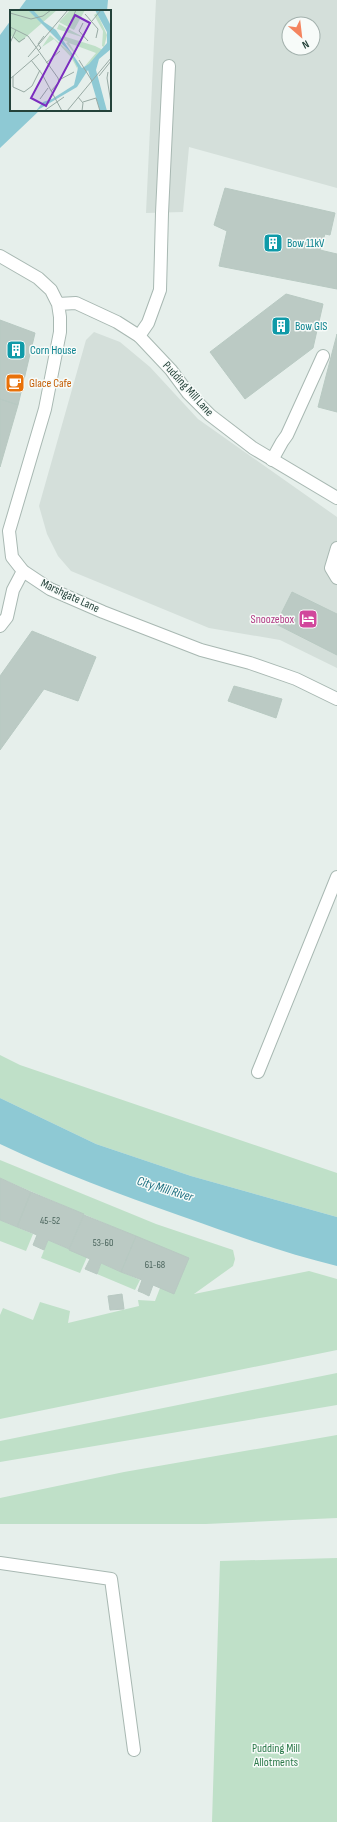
<svg xmlns="http://www.w3.org/2000/svg" width="337" height="1822" font-family="'Sofia Sans Condensed',sans-serif">
<rect width="100%" height="100%" fill="#e6efeb"/>
<path fill="#d4dfda" fill-rule="evenodd" d="M156,0H337V188L189,147L183,212L146,213ZM289,24H313V48H289Z
M94,332L120,342L150,367L198,419L337,517V668L280,640L209,628L71,571L58,556L47,534L39,506L86,340Z"/>
<path fill="#bfe0c8" d="M0,1055L20,1065L337,1173V1217L191,1176L96,1144L0,1098Z
M0,1160L156,1224L233,1250L235,1259L233,1266L194,1294L309,1271L337,1279V1350L0,1419V1315L3,1308L33,1320L40,1302L70,1311L68,1323L139,1306L138,1300L155,1301L160,1288L148,1242L0,1178Z
M0,1220L33,1234L26,1251L0,1241Z
M48,1240L87,1257L80,1273L41,1258Z
M101,1263L140,1280L135,1290L97,1274Z
M337,1373V1405L0,1462V1441Z
M337,1435V1518L206,1524H0V1498L124,1472Z
M337,1558V1822H212L220,1561Z"/>
<path fill="#8ec9d4" d="M26,0H108L107,11H18Z
M11,20V110H40L0,148V35Z
M0,1098L96,1144L191,1176L337,1217V1266C284,1253 232,1234 181,1216C119,1194 59,1172 0,1144Z"/>
<path fill="#bbcac4" stroke="#b8c9c2" d="M225,188L335,213L330,235L325,234L320,250L337,254V289L219,266L227,231L214,225Z
M286,294L323,304L313,348L245,399L210,352Z
M0,320L35,333L18,405L0,399Z
M337,334V412L318,407Z
M0,399L18,405L0,467Z
M292,592L337,614V655L276,624Z
M32,631L96,657L78,701L44,689L0,750V676Z
M234,686L282,699L276,718L228,701Z
M0,1178L31,1192L17,1227L0,1220Z
M31,1192L84,1214L69,1249L48,1240L44,1250L33,1245L37,1235L17,1227Z
M84,1215L136,1236L121,1272L101,1263L97,1274L85,1269L90,1259L69,1250Z
M136,1236L189,1258L174,1294L153,1285L149,1296L143,1293L138,1291L142,1280L121,1272Z
M122,1294L124,1309L110,1310L108,1296Z"/>
<g fill="none" stroke-linecap="round" stroke-linejoin="round">
<defs>
<path id="service" d="M139,336L148,323L160,290L162,213L169,66
M272,460L282,442L287,435L323,356
M337,548L331,568L337,578
M0,626L7,617L13,590L23,571
M258,1072L337,877
M0,1563L111,1579L134,1750"/>
<path id="minor" d="M0,256L38,278L51,290L58,304L60,317V332L45,409L9,531L12,557L23,571L50,589L103,612L201,650L250,663L296,679L337,699
M58,304L76,303L117,322L139,336L171,370L188,393L210,415L253,448L337,498"/>
</defs>
<use href="#service" stroke="#a8b8b2" stroke-width="14"/>
<use href="#minor" stroke="#a8b8b2" stroke-width="14"/>
<use href="#service" stroke="#fff" stroke-width="12"/>
<use href="#minor" stroke="#fff" stroke-width="12"/>
</g>
<defs>
<symbol id="building-square" viewBox="-11 -11 22 22"><rect x="-9" y="-9" width="18" height="18" rx="4" fill="#0f9aa8" stroke="#f7fbf9"/><path d="M-4-6H4V6H1V3H-1V6H-4ZM-2.5-4.3h1.7v1.8h-1.7ZM.8-4.3h1.7v1.8H.8ZM-2.5-1h1.7V.8h-1.7ZM.8-1h1.7V.8H.8Z" fill="#fff"/></symbol>
<symbol id="cafe-square" viewBox="-11 -11 22 22"><rect x="-9" y="-9" width="18" height="18" rx="4" fill="#e8710a" stroke="#f7fbf9"/><path d="M-5.5-4.5H6V0H3Q3 3.5 0 3.5H-2.5Q-5.5 3.5-5.5 0ZM3-3.2v2h1.7v-2ZM-6 4.5H4V6H-6Z" fill="#fff"/></symbol>
<symbol id="hotel-square" viewBox="-11 -11 22 22"><rect x="-9" y="-9" width="18" height="18" rx="4" fill="#d1479c" stroke="#f7fbf9"/><path d="M-6-4.5h1.5V1H6V5H4.5V3h-9V5H-6ZM-4 0a1.8 1.8 0 1 1 3.6 0ZM.5 0V-2.5h3Q6-2.5 6 0Z" fill="#fff"/></symbol>
</defs>
<g fill-rule="evenodd">
<use href="#building-square" x="262" y="232" width="22" height="22"/>
<use href="#building-square" x="270" y="315" width="22" height="22"/>
<use href="#building-square" x="5" y="339" width="22" height="22"/>
<use href="#cafe-square" x="4" y="372" width="22" height="22"/>
<use href="#hotel-square" x="297" y="608" width="22" height="22"/>
</g>
<g text-anchor="middle" dominant-baseline="central" stroke-width="3" stroke-linejoin="round" paint-order="stroke">
<g font-size="10" fill="#4a645c">
<text x="50" y="1221">45-52</text>
<text x="103" y="1243">53-60</text>
<text x="155" y="1265">61-68</text>
</g>
<g font-size="12" fill="#0d838f" stroke="#f7fbf9" text-anchor="start">
<text x="287" y="243">Bow 11kV</text>
<text x="295" y="326">Bow GIS</text>
<text x="30" y="350">Corn House</text>
</g>
<g font-size="12" fill="#c56008" stroke="#f7fbf9" text-anchor="start">
<text x="29" y="383">Glace Cafe</text>
</g>
<g font-size="12" fill="#24423a" stroke="#f7fbf9">
<text transform="translate(188 389) rotate(48)">Pudding Mill Lane</text>
<text transform="translate(70 596) rotate(25)">Marshgate Lane</text>
</g>
<g font-size="12" fill="#b23c85" stroke="#f7fbf9" text-anchor="end">
<text x="294" y="619">Snoozebox</text>
</g>
<g font-size="12" fill="#2d7a4b" stroke="#f7fbf9">
<text x="276" y="1748">Pudding Mill<tspan x="276" dy="14">Allotments</tspan></text>
</g>
<g font-size="13" font-style="italic" fill="#1c6f80" stroke="#f7fbf9">
<text transform="translate(165 1189) rotate(17)">City Mill River</text>
</g>
</g>
<g transform="translate(10 10)">
<rect width="101" height="101" fill="#e6efeb"/>
<path d="M0,0H47L9,33L0,25ZM60,0H75L64,20L49,12ZM87,3L97,25L94,37L92,36L93,21L84,5ZM49,14L75,28L47,19ZM40,25L60,42L66,51L67,55L68,60L61,47L44,29L32,37ZM53,26L85,36L93,40L79,55L75,56L86,43L59,33L70,50L56,33L58,32L51,29Z" fill="#bfe0c8"/>
<path d="M18,0H23L34,12L46,20L72,58L79,54L97,33V22L85,0H93L101,16V39L89,49L86,60L97,101H90L78,60L67,77L26,101L33,92L42,89L64,75L68,58L60,42Z" fill="#8ec9d4"/>
<path fill="none" stroke="#98aaa4" stroke-width="1" d="M0,3L21,9L33,6L41,0M75,4L88,19L86,28M82,11L91,0M73,13L69,21L78,31M59,16L66,0M0,17L18,26L48,68L49,72L41,81M4,27L9,32L15,28M0,33L6,20M28,41L31,38L28,34L34,26M18,47L58,0M21,50L32,64L52,101M69,50L82,71M36,53L50,41M98,62L97,68L101,93M3,66V77L14,82L22,76L30,60M89,66L101,51M0,69L29,44M49,70L64,62M68,87L73,93L72,101M30,89L38,78M73,92L86,88L90,101M34,101L54,87M57,101L101,48"/>
<path fill="#7b2cbf" fill-opacity="0.15" stroke="#7b2cbf" stroke-width="2" d="M65,5L80,13L36,96L21,88Z"/>
<rect width="101" height="101" fill="none" stroke="#24423a" stroke-width="2"/>
</g>
<g transform="translate(301 36) rotate(152)"><circle r="19" fill="#f7fbf9" stroke="#a3b1ad"/>
<path d="M0-3L7 15L0 10L-7 15Z" fill="#f4845f"/>
<text y="-6" font-size="11" font-weight="bold" text-anchor="middle" fill="#24423a">N</text>
</g>
</svg>
